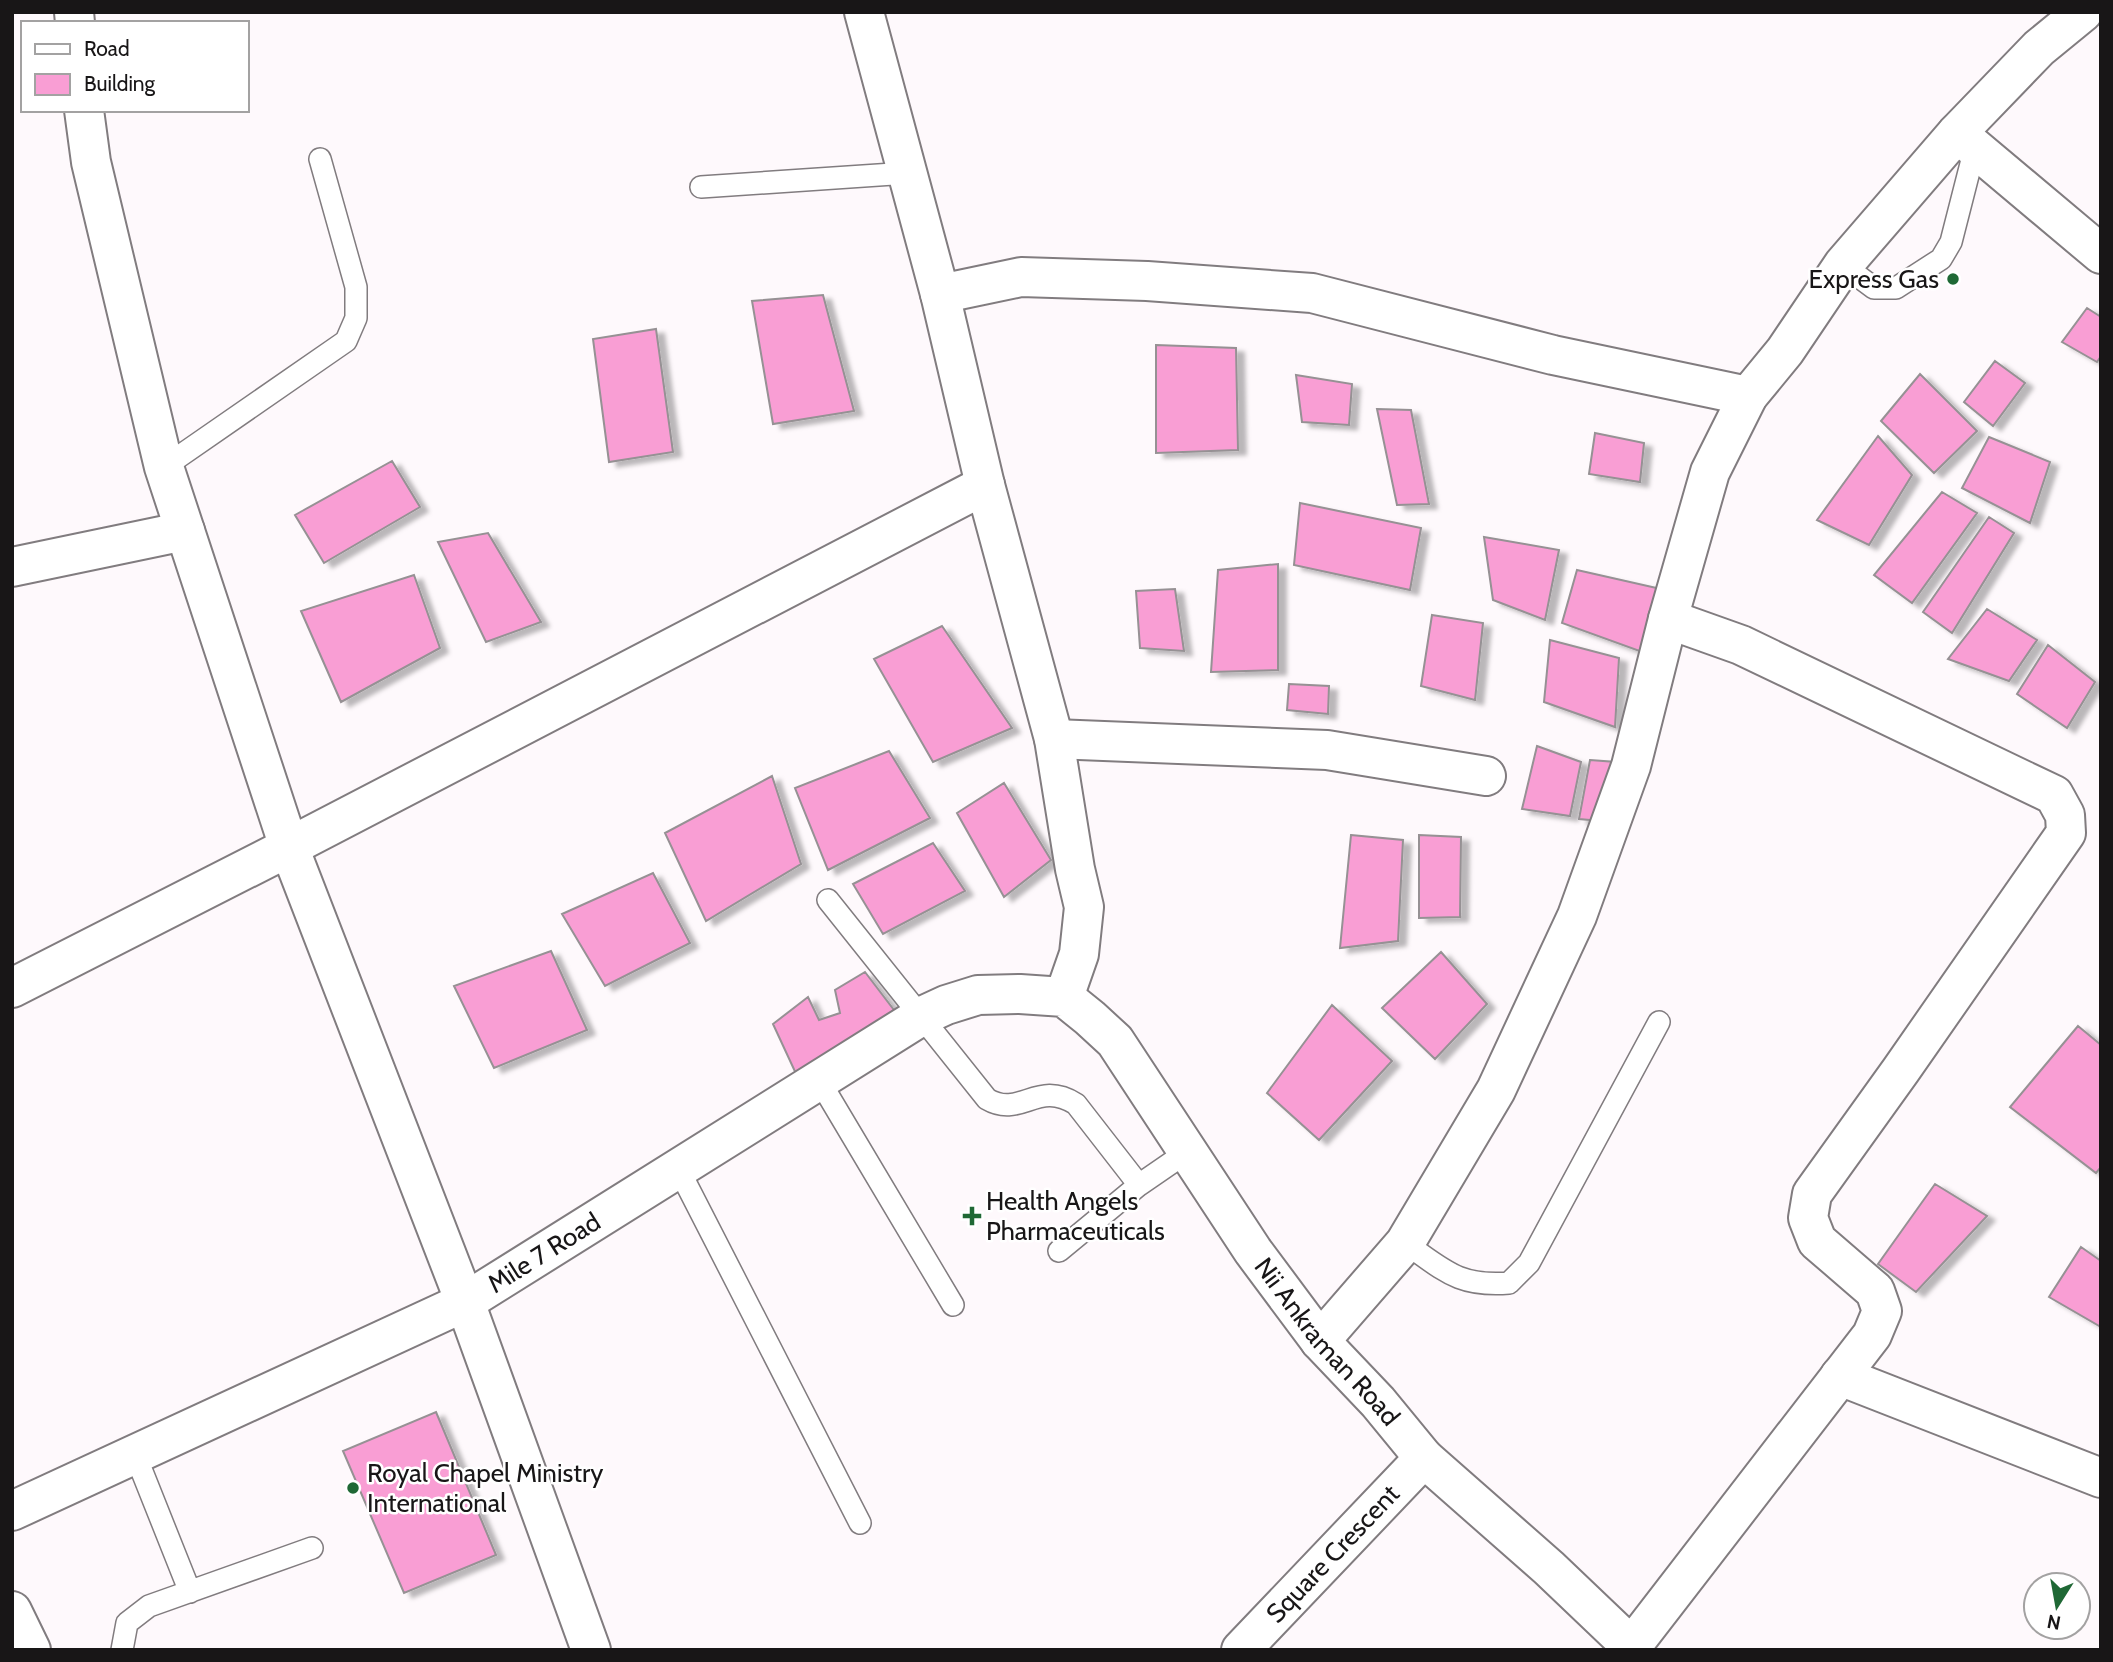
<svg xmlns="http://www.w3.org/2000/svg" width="2113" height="1662" font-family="Cabin,sans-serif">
<defs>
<filter id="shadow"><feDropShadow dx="8" dy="4.5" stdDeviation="2" flood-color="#0004"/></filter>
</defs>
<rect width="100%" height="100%" fill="#fef9fc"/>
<path fill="#f99ed4" stroke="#969194" stroke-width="2" filter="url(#shadow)" d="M823,295L854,411L773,424L752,301Z
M2087,308L2101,317V356L2097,362L2062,342Z
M656,329L673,452L609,462L593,339Z
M1156,345L1236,348L1238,450L1156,453Z
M1995,361L2025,383L1993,426L1964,402Z
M1920,374L1977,431L1934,473L1881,421Z
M1296,375L1352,384L1349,425L1302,422Z
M1377,409L1411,410L1429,504L1397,505Z
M1595,433L1644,443L1640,482L1589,474Z
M1878,436L1912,475L1869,545L1817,520Z
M1989,437L2050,462L2030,523L1962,488Z
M392,461L420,507L324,563L295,515Z
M1942,492L1977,513L1912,603L1874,575Z
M1300,503L1421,528L1410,590L1294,565Z
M1989,517L2014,533L1952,633L1923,612Z
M488,533L541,622L486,642L438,542Z
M1484,537L1559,550L1545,620L1493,600Z
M1278,564V670L1211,672L1218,570Z
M1577,570L1661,589L1645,653L1562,623Z
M414,575L440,648L341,702L301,611Z
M1175,589L1184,651L1140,648L1136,591Z
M1987,609L2037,640L2009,681L1948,659Z
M1432,615L1483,623L1475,700L1421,686Z
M942,626L1012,728L933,762L874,659Z
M1550,640L1619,658L1615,727L1544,702Z
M2048,645L2095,682L2067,728L2017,694Z
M1289,684L1329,686L1328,714L1287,710Z
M1537,746L1581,762L1570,816L1522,809Z
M889,751L930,818L828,870L795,788Z
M1590,760L1616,762L1601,821L1579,819Z
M772,776L801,864L706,921L665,833Z
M1004,783L1051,860L1004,897L957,813Z
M1351,835L1403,840L1398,941L1340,948Z
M1419,835L1461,837L1460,917L1419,918Z
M933,843L965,891L883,934L853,884Z
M653,873L690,943L605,986L562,914Z
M551,951L587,1030L494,1068L454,986Z
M1441,952L1487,1004L1435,1059L1382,1008Z
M865,972L897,1014L798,1078L773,1024L808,997L819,1020L840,1013L835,990Z
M1332,1005L1392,1061L1319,1140L1267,1093Z
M2078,1026L2101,1045V1167L2096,1173L2010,1107Z
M1935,1184L1987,1216L1916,1292L1878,1264Z
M2081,1247L2101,1261V1327L2049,1297Z
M436,1412L496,1555L404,1593L343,1451Z"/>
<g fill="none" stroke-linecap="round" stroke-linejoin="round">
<defs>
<path id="lane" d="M701,187L908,173
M1843,265L1874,288H1896L1941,259L1951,242L1975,148
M164,467L346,341L356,318V287L320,159
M828,900L987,1099C1021,1119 1037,1079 1076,1104L1139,1185
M819,1080L953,1305
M678,1168L860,1523
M1405,1243C1444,1270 1458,1287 1509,1283L1529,1263L1659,1022
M1059,1251L1139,1185L1187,1152
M135,1454L190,1592
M122,1650L127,1623L149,1606L312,1548"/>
<g id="street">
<path d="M74,12L75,23"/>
<path d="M864,12L940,294L985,485L1054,739L1075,869L1084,907L1079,954L1064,997"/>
<path d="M84,110L91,162L164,467L289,847L465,1302L591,1650"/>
<path d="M1957,133L2101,254"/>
<path d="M940,294L1021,277L1147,281L1312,293L1553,355L1748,396"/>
<path d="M12,567L185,531"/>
<path d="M1054,739L1327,750L1486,776"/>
<path d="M12,988L289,847L985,485"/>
<path d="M1320,1341L1405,1243L1496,1090L1577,916L1631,766L1668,619L1710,472L1748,396L1785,351L1843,265L1957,133L2039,48L2083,12"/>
<path d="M1840,1376L2101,1478"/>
<path d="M12,1611L31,1650"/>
<path d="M1632,1646L1872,1335L1882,1311L1875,1291L1817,1241L1808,1218L1812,1194L1901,1070L2066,833L2065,815L2054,795L1741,645L1668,619"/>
<path id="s1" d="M1241,1650L1424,1458"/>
</g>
<g id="secondary">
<path id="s2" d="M12,1511L465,1302L920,1017L946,1005L978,995L1020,994L1064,997L1090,1018L1115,1041L1253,1251L1320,1341L1378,1402L1424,1458L1549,1568L1635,1650"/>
</g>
</defs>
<use href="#lane" stroke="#817c7f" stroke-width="24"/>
<use href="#street" stroke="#817c7f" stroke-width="42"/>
<use href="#secondary" stroke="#817c7f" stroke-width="42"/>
<use href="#lane" stroke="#fff" stroke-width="21"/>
<use href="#street" stroke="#fff" stroke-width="38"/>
<use href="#secondary" stroke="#fff" stroke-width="38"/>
</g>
<g fill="#1f6835" stroke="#fff" stroke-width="2.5">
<circle cx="1953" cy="279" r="7"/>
<path d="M968.5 1205.5h7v7h7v7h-7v7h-7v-7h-7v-7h7z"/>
<circle cx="353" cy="1488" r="7"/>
</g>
<g text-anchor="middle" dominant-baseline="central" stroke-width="5" stroke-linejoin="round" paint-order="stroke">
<g font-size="26" fill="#181617" stroke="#fff" text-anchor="start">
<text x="1939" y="279" text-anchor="end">Express Gas</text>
<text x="986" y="1201">Health Angels<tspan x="986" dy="30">Pharmaceuticals</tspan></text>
<text x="367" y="1473">Royal Chapel Ministry<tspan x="367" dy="30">International</tspan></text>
</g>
<g font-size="26" fill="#181617" stroke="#fff">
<text stroke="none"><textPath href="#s2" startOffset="592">Mile 7 Road</textPath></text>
<text stroke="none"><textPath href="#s2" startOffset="1620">Nii Ankraman Road</textPath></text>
<text stroke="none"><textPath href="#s1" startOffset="133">Square Crescent</textPath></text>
</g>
</g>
<rect width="2113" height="1662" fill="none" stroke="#181617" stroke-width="28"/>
<rect x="21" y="21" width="228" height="91" fill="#ffffff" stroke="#a3a2a2" stroke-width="2"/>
<rect x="35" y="44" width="35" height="10" fill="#ffffff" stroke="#a3a2a2" stroke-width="2"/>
<text x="84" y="56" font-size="21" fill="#181617">Road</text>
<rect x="35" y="74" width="35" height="21" fill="#f99ed4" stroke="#a3a2a2" stroke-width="2"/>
<text x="84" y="91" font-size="21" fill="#181617">Building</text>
<g transform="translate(2057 1606) rotate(191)"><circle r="33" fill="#ffffff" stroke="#a3a2a2" stroke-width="2"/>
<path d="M0-5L12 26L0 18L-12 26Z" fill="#1f6835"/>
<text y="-10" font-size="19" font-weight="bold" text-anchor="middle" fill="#181617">N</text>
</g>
</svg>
